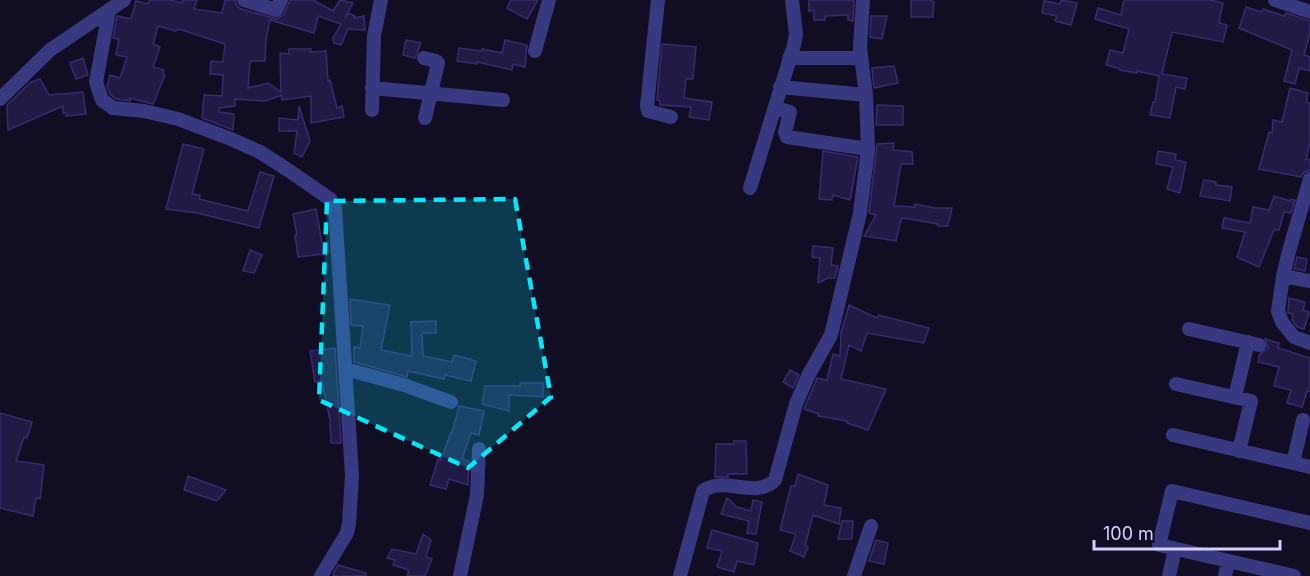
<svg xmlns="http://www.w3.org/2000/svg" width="1310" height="576" font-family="Inter,sans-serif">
<rect width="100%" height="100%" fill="#110e23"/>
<path fill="#211a44" stroke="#372c70" stroke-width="1.5" d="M150,0H170L182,3L183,0H197L194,9L222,13L225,0H235L237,6L241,9L277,19L284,14L290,0H313L333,11L340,0L353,3L345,18L348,13L355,16L354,18L364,16L365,30L348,29L341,45L334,43L333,38L341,24L318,16L314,33L270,20L266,39L265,61H250L248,88L268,83L281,92L280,53L289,54V49H311L310,52L326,51L328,81L330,80L337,108L342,106L344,117L311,123V96L282,100V95L265,101L235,99V106L219,108V112L234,114L233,130L202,118L204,95L222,96L223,75L210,74L211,61L223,62L225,44L179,29L175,31L158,26L153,44L160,47L153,67L164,70L163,74L165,75L153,104L130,98V101L116,99L110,94L107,87L110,75L120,78L127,57L116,55L119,39L113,38L117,16L131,19L136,1L147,4Z
M511,0H538L527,19L507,8Z
M809,0H854L853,21L848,20V15L825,16V20H814V10L809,11Z
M911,0H930L934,2L933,17H911Z
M1061,0L1077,3L1071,25L1055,21L1057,16L1042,13L1044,1L1060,4Z
M1124,0H1210L1223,3L1219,23L1227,25L1223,42L1172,32L1162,74L1187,78L1185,89L1176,87L1170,118L1150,115L1153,102H1155L1159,76L1137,71V73L1120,70V69L1106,65L1110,50L1123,53L1129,29L1095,19L1098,8L1121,15Z
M1246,7L1262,12L1263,9L1285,16L1286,13L1310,21V33L1304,55L1310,57V71L1299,68L1295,84L1284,81L1292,50L1239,28Z
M871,16H887L882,39L870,37Z
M406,40L421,43L415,58L403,55Z
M505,40L527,45L525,67L513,64L512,70L477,62V64L457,61L459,48L482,51V49L502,53Z
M662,44L696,47L693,79H686L684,98L712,102L709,120L689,117L691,107L660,105V101L657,100Z
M83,58L88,75L76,79L70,63Z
M894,66L898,83L874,88L872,68Z
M40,79L49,95L83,92L86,114L66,116V113H63V106L8,130L7,105L31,82Z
M1290,88L1308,93L1306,102L1310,103V142L1306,159L1310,160V170L1304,172L1301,177L1259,169L1269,132L1272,133L1273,120L1282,122Z
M877,105L903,106V125H876Z
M299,106L310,141L302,157L294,153L297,131H279V118L298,120Z
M894,143L893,150L912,152L913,164H901L894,206L915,207V204L934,208H952L948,226H938V224L904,218L901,219L896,241L864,236L876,215L869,213L877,144Z
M183,144L204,149L192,194L200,195L199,199L248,211L260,172L274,176L259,228L197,213L166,209Z
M823,151L858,157L850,200L833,195L832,200L819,199Z
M1158,151L1176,154L1175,160L1186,162L1180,193L1167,189L1173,167L1156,164Z
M1204,180L1216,182V185L1232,187L1230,201L1200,196Z
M1274,196L1290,201L1291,199L1295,200L1291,213L1284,212L1279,230H1274L1259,267L1237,257L1245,232L1222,228L1224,218L1250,223L1253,207L1269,210Z
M316,209L324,254L298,257L295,235H297L293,214Z
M813,246L833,248L831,265L838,266L835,278H828L818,283L820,258L812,257Z
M250,250L262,255L254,273L243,271Z
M1297,257L1307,259L1305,271L1294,269Z
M1289,298L1305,302L1303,310L1309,312L1304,329L1297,327L1292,319L1293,314L1288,313Z
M350,299L390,305L381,350L412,356L411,322L436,321V333H422L423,356L452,362L454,355L476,361L471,381L445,375L444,379L408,371L407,377L354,362V347L360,348L363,326L351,325Z
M849,305L877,318L879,315L929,328L924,343L867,333L861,351L849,345L841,379L886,389L868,430L847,423V421L818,416L819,414L804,409L817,378L827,380L833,354L840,356L841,333Z
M1265,339L1279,343L1278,348L1310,358V392L1307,391L1302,407L1287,403L1291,390L1274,386L1279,367L1258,362L1260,354L1268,348Z
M335,348L341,443H331L330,420L322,381L315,382L310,351Z
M790,370L799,375L793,388L783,382Z
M520,383H543V397L509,395V411L482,404L485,386H520Z
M459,406L484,411L479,435L471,433L462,459L469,461L468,485L449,479L446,489L430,485L438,459L441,460L451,432L452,433Z
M0,413L32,422L27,438L24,437L16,461L44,465L40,499L36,498L33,516L0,508Z
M734,441H746L747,474H728V477H715L716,444H734Z
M798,474L828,485L824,505L841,508L839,524L813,515L805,546L808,547L804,557L790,551L796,534L780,530L791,486H795Z
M188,476L226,490L217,501L184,490Z
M727,498L737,507L751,511L753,500L762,502L756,534L747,533L749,521L721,514Z
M842,521H853L852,539H838Z
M712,530L758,543L754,565L737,561L734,572L717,567L722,551L707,548Z
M423,534L431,540L426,557L432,559L425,576H407L409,570L393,565L395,560L387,558L392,549L416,554Z
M876,540L888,543L884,564L869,561Z
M338,565L366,573V576H334L333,574Z"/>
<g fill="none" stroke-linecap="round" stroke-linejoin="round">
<path stroke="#393982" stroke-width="14" d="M244,0L276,10L281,0
M658,0L647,106L648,111L671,117
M1275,0L1310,12
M109,11L96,82L102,100L113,108L144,111L178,119L231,139L260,152L288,170L330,199L335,208L352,475L349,524L347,533L321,576
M535,51L549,0
M424,58L436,61L438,63L425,118
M789,58H861
M780,87L866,95
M372,88L503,100
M0,99L50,50L124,0
M776,108L790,112L785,132L787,137L868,149
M372,110L374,36L381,0
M1310,179L1289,251L1283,276L1278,311L1282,322L1294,337L1310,343
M750,188L794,45L796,34L792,0
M1283,276L1310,281
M1189,329L1259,345
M346,369L404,385L451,402
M1176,384L1251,401L1239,451
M1235,397L1248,342
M1173,435L1310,467
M1293,463L1303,420
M460,576L477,495L479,449
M680,576L703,491C724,475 756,500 775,480L796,404L808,376L831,335L860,213L868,149L866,95L860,48L863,0
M854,576L871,526
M1169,576L1175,549
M1225,576L1228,561
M1294,576L1159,545L1172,491L1310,523"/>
</g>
<path fill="#00eafa" fill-opacity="0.2" stroke="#00eafa" stroke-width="4.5" stroke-dasharray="12 8" stroke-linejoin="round" d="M515,199L551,397L468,468L319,400L327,201Z"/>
<path d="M1094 540v9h186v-9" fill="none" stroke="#d3cfff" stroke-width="3"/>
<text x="1103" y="540" font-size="18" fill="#d3cfff" stroke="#110e23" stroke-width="4.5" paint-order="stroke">100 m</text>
</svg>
